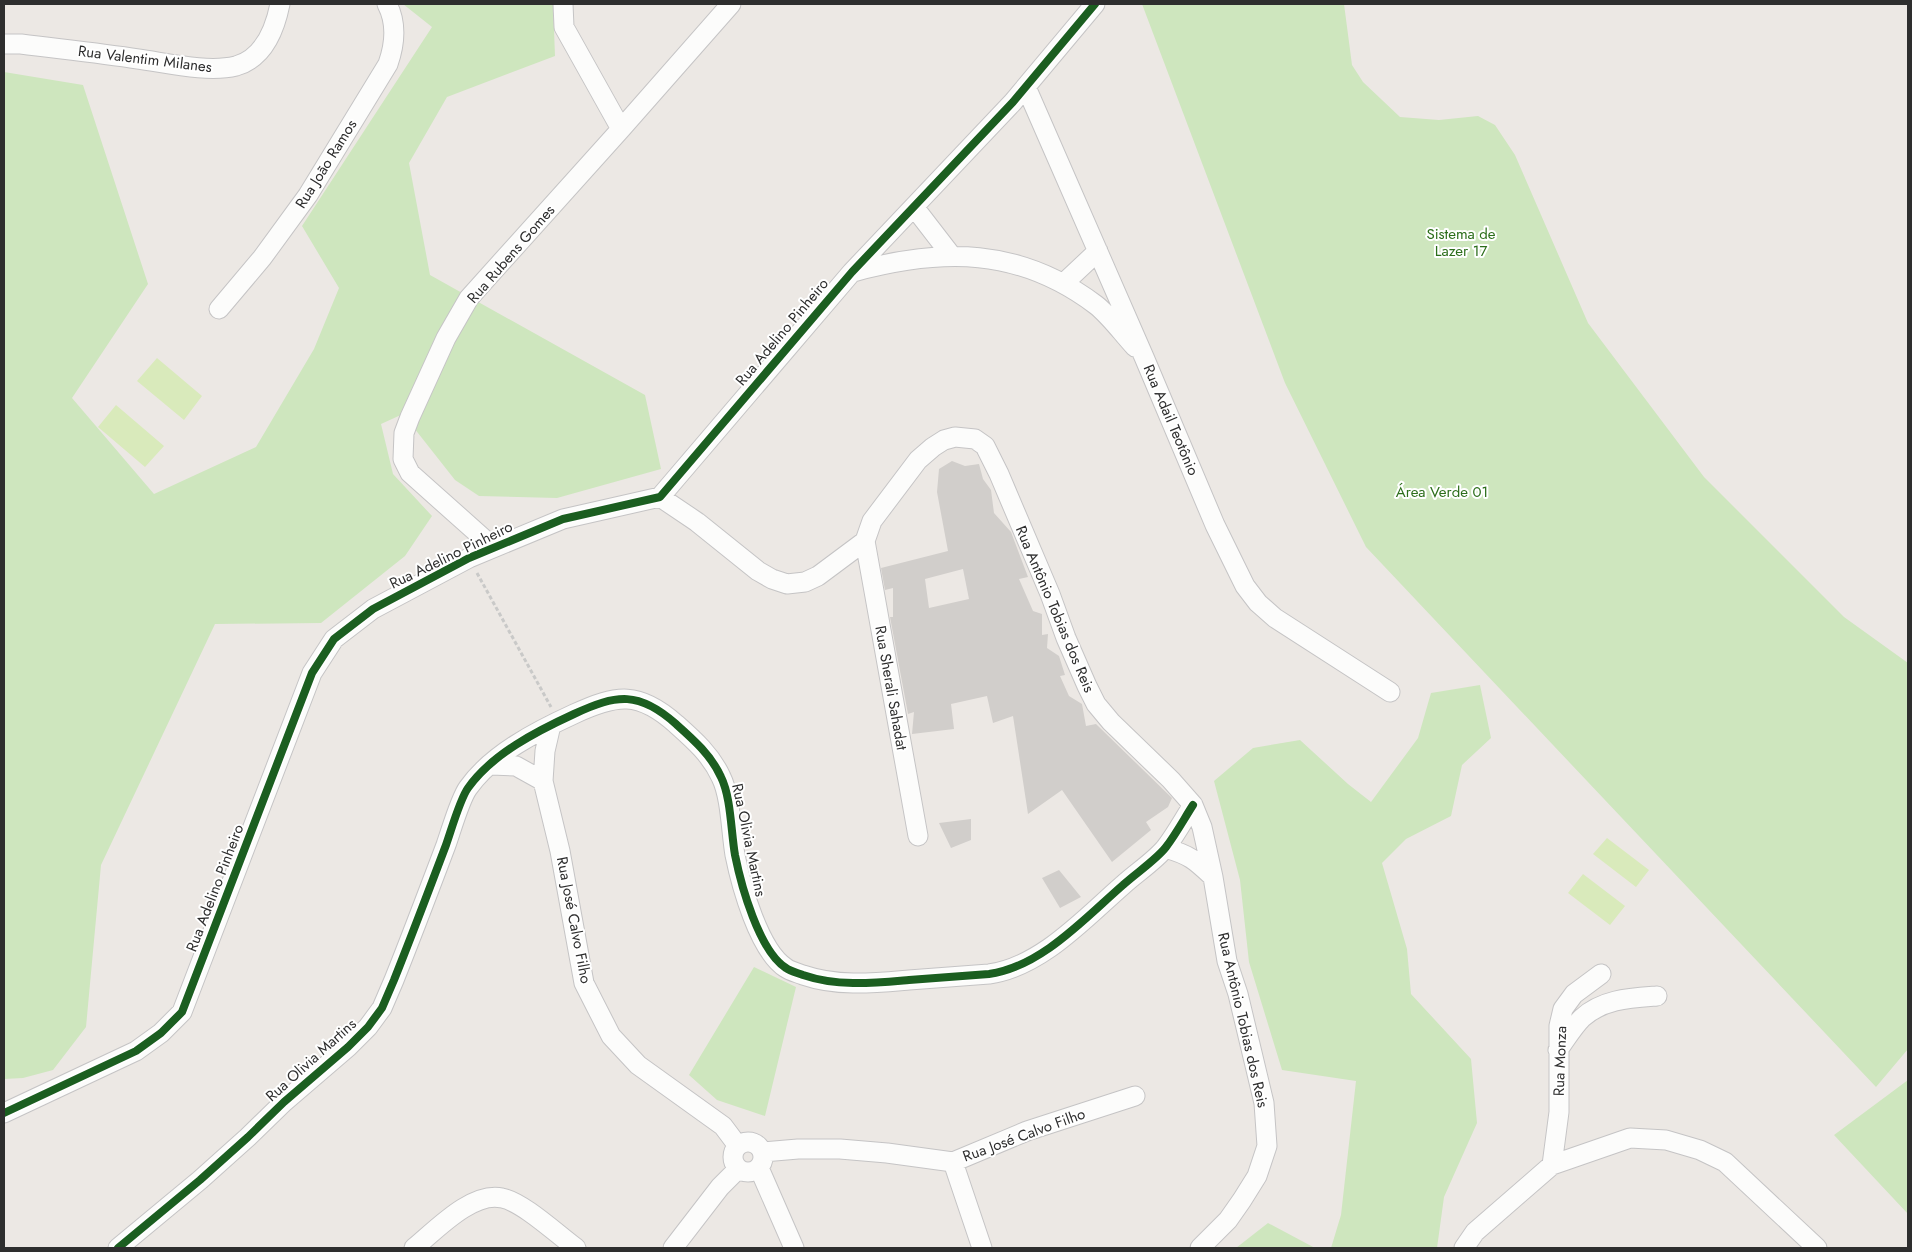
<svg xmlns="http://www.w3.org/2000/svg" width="1912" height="1252" font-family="Jost,sans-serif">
<rect width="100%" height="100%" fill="#ece8e4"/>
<path fill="#cee6be" d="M403,4H553L555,56L447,97L409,163L430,275L645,395L661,469L557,498L479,496L455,480L403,414L381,424L393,474L432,516L405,556L321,623L215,624L101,865L86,1027L53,1070L23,1078L4,1079V72L83,85L148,284L72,398L154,494L256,447L314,349L339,288L302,226L432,27Z
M1142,4H1344L1352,65L1363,82L1400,117L1439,120L1478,116L1495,125L1515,155L1588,323L1704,477L1844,617L1908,663V1049L1876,1087L1366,547L1285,383Z
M1480,685L1491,738L1462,765L1451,816L1406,839L1382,863L1407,949L1411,994L1471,1059L1477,1123L1444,1197L1437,1248H1331L1341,1215L1356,1081L1282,1070L1249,962L1240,880L1214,781L1253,748L1300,740L1348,784L1371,802L1418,738L1431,693Z
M754,967L796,987L765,1116L717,1100L689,1075Z
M1908,1080V1214L1834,1135Z
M1268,1223L1315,1248H1236Z"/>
<path fill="#d9eabb" d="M157,358L202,396L184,420L137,381Z
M116,405L164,446L145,467L98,427Z
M1607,838L1649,870L1636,887L1593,854Z
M1583,874L1625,906L1610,925L1568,893Z"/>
<path fill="#d1cecb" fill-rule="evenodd" d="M952,461L965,466L979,464L983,479L991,490L994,513L1011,532L1028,577L1019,579L1033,611L1042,614V635L1048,634L1047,648L1059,656L1065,675L1060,676L1069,696L1082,704L1086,726L1096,724L1172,798L1168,807L1146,822L1151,830L1112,862L1062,790L1028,814L1013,716L993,723L987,696L951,704L954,729L912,734L914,712L908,714L890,617H893V588L885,590L881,568L948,551L937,492L939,469ZM963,569L969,599L929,608L925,579Z
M971,819V840L951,848L939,823Z
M1059,870L1081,897L1060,908L1042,878Z"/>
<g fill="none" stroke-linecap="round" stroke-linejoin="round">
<defs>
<path id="minor" d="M563,4L564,27L621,129
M4,44H21C60,49 99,53 138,59C167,63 208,73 236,66C264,58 275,29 280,4
M1026,87L1144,357L1215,525L1245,586L1258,603L1275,618L1390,692
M914,207L951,255
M853,272C942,248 1019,247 1096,305C1110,316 1122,333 1135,347
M1064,283L1098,251
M219,309L262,258L308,195L388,64C395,44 397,23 387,4
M660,497L697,522L758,571L772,579L787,584L805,582L818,576L865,541L872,521L918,460L933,447L944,440L955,437L975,439L985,446L999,474L1050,594L1066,638L1087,686L1096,704L1111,722L1171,780L1193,805L1202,827L1213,877L1227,961L1238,994L1264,1103L1267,1146L1257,1176L1242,1200L1228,1220L1200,1248
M865,541L918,836
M493,547L410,473L403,459L404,433L410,417L446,338L469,298L621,129L731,4
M491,765L516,766L543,781L560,851L584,983L611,1036L638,1065L723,1126L738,1146
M543,781L545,751L551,725
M1165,848C1190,855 1195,860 1213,877
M1558,1050C1566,1039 1573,1027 1582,1018C1603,999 1630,998 1657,996
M4,1113L136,1051L161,1033L182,1012L312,673L334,639L373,609L469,558L563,519L660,497L852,272L1013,102L1095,4
M733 1157a15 15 0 1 1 30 0a15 15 0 1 1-30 0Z
M763,1152L798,1149H840L887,1153L953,1162L1027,1131L1135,1096
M953,1162L982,1248
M1552,1165L1559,1112V1026L1563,1009L1574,994L1601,974
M759,1168L794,1248
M118,1248L200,1180L248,1137L284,1102L348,1047L368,1027L382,1008L394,980C412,935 429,890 446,845C451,831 460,799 468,788C492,754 537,731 574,714C617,694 639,691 676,724C694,740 711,755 721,777C731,797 731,832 735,855C741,885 759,951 786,968C790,971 798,973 803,975C838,987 874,983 909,980C936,978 962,976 989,974C1041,967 1085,918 1123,885C1136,873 1156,860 1166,847C1176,834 1184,819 1193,805
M414,1248C435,1231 472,1191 502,1198C523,1202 558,1235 576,1248
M673,1248L720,1187L738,1169
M1464,1248L1475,1232L1552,1165L1630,1138L1666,1140L1700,1150L1725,1162L1817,1248"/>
</defs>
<use href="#minor" stroke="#c5c4c5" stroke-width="21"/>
<path stroke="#c9c9c8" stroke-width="3" stroke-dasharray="4 2.5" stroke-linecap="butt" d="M477,573L551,707"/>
<use href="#minor" stroke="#fcfcfb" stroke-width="19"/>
<defs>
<path id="cycleway" d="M4,1113L136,1051L161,1033L182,1012L312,673L334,639L373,609L469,558L563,519L660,497L852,272L1013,102L1095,4
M118,1248L200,1180L248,1137L284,1102L348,1047L368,1027L382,1008L394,980C412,935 429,890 446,845C451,831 460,799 468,788C492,754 537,731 574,714C617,694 639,691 676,724C694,740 711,755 721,777C731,797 731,832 735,855C741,885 759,951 786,968C790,971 798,973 803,975C838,987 874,983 909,980C936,978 962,976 989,974C1041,967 1085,918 1123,885C1136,873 1156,860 1166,847C1176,834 1184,819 1193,805"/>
</defs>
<use href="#cycleway" stroke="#fff" stroke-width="11"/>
<use href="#cycleway" stroke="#1b5e20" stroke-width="8"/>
</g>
<g text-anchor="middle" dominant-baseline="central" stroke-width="4" stroke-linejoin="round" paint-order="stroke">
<g font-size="15" fill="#2e2e2e" stroke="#fff">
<text transform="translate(145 59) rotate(7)">Rua Valentim Milanes</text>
<text transform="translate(326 164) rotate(-58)">Rua João Ramos</text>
<text transform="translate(511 254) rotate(-49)">Rua Rubens Gomes</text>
<text transform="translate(782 332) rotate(-50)">Rua Adelino Pinheiro</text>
<text transform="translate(1171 420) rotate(67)">Rua Adail Teotônio</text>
<text transform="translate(451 555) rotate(-26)">Rua Adelino Pinheiro</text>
<text transform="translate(1055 609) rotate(67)">Rua Antônio Tobias dos Reis</text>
<text transform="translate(891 688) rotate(80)">Rua Sherali Sahadat</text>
<text transform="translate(749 840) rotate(78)">Rua Olivia Martins</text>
<text transform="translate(215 888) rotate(-69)">Rua Adelino Pinheiro</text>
<text transform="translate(574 920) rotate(79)">Rua José Calvo Filho</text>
<text transform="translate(1243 1020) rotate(77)">Rua Antônio Tobias dos Reis</text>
<text transform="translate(311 1060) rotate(-42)">Rua Olivia Martins</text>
<text transform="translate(1560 1061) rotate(-88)">Rua Monza</text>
<text transform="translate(1024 1135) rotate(-20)">Rua José Calvo Filho</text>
</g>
<g font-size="15" fill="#2c6e1b" stroke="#fff">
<text x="1461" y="234">Sistema de<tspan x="1461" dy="17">Lazer 17</tspan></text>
<text x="1442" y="492">Área Verde 01</text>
</g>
</g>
<rect width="1912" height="1252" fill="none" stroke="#2e2e2e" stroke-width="10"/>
</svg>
